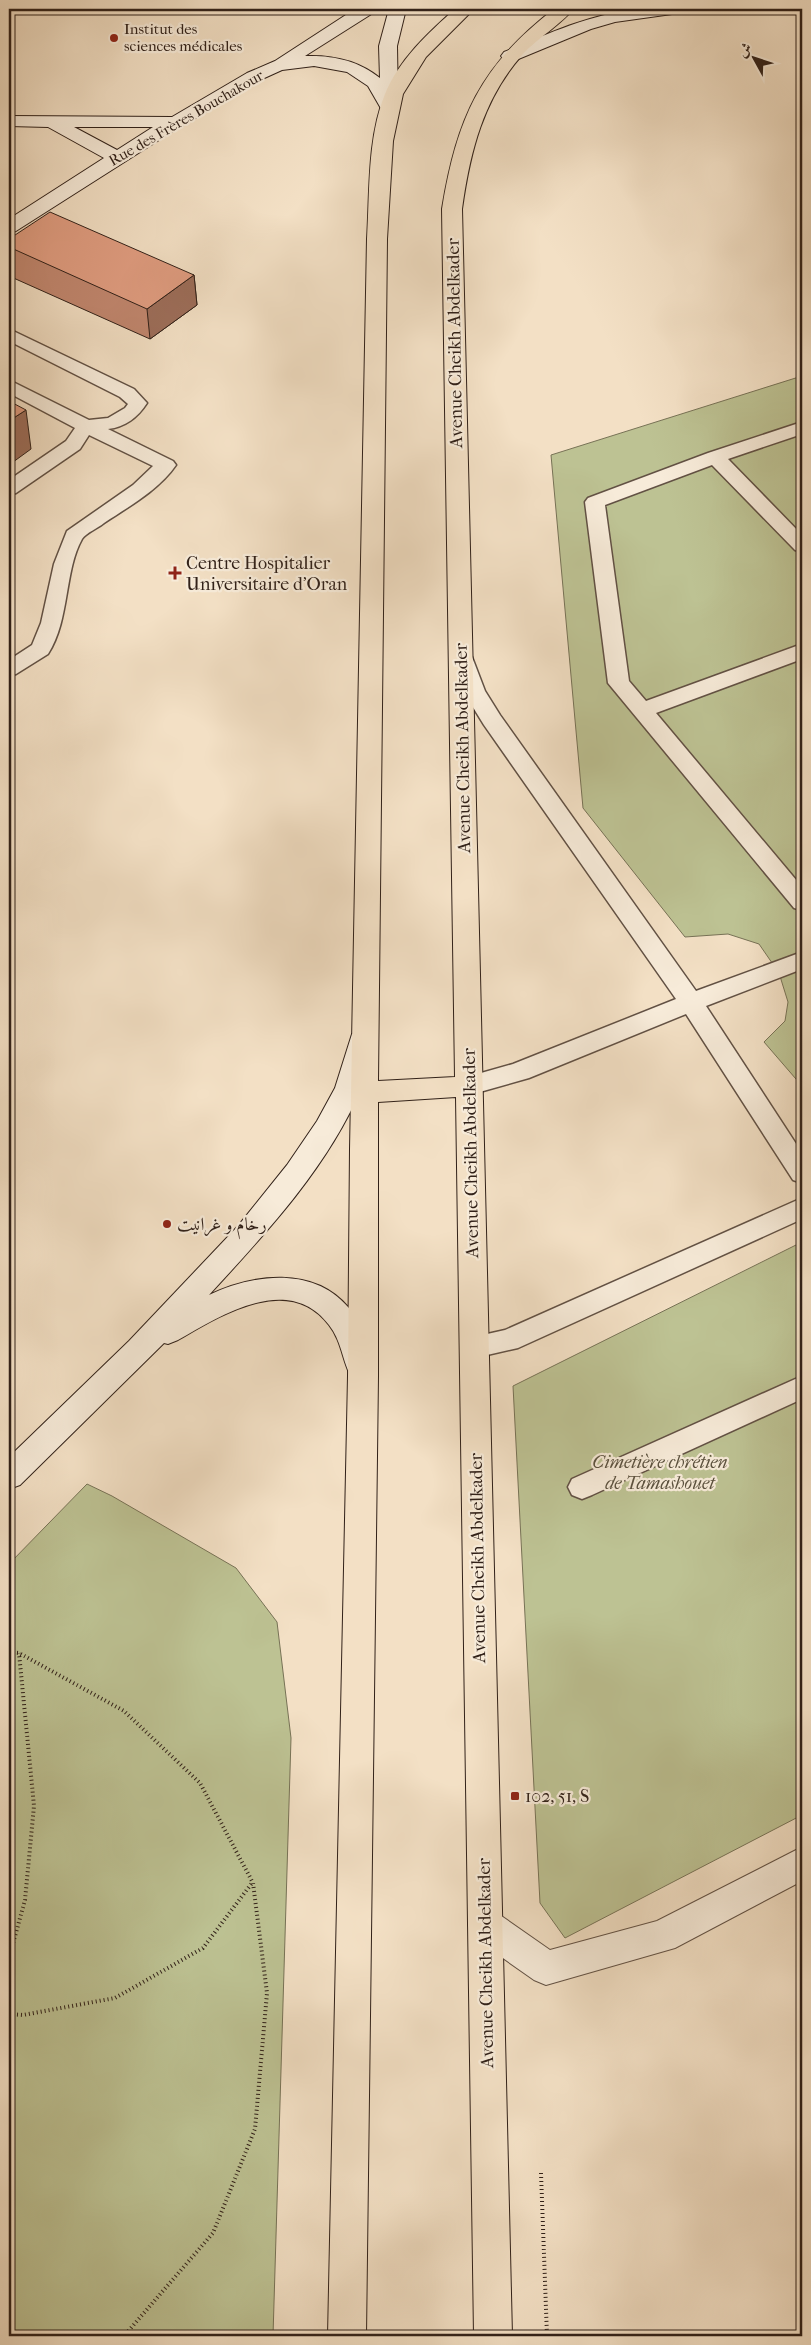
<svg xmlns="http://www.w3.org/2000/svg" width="811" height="2345" font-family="'IM FELL French Canon',Amiri,serif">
<rect width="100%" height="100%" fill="#f3e0c5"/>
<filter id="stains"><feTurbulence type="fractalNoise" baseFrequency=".004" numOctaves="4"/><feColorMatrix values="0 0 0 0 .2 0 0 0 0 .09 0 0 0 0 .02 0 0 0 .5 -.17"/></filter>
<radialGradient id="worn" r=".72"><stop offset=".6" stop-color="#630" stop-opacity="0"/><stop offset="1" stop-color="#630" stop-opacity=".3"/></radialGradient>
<path fill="#bdc293" stroke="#777256" d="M802,376V1086L764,1042L785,1021L788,1002L779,973L759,944L728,934L685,937L583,808L551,455Z
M802,1242V1815L565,1938L540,1903L513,1386Z
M87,1484L112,1496L236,1568L277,1622L291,1738L273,2336H9V1564Z"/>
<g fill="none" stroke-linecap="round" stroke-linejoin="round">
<defs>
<path id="lane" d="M9,329L134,389L147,403C138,417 126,427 108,429L173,461L176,465C159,490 128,507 104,523C98,528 86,533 82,539C64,571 70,620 48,654L16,674L9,676V660L32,645L41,623L54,564L67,531L133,485L153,466L89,435L80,449L16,493L9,495V480L66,441L75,428L9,393V380L89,420L108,418L125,408L128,404L120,397L9,341Z
M802,422V434L728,459L802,535V552L795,550L712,465L605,505L629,681L646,701L802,644V659L656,713L802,887V910L794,908L608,683L585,502L588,498L708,453Z
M462,650L469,652L472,657L485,691L500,715L696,991L802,952V969L706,1006L802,1153V1183L793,1180L686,1014L529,1078L469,1095L460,1093L457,1086L460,1079L513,1064L676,999L484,725L463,691L452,657L455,652Z
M802,1198V1219L518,1348L474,1358L465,1355L461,1347L465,1339L505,1330Z
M802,1376V1399L592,1495L582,1499L572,1495L568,1487L572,1479Z"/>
<path id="street" d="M802,1847V1881L675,1948L546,1985L534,1980L473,1937L468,1925L473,1913L485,1908L497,1913L550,1950L657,1921Z"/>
<path id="secondary" d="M355,9H376L373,13L305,56C332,55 358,60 380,78L379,46L389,9H406L397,46L398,108L395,112H383L368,86L347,72L314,66L282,70L260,80L170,133L16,231L9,233V219L104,158L48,127L9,126V116L172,117L247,73L275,61ZM74,127H153L117,150Z
M636,9H681L678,13L672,14L615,22L591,29L516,60H504L501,56L504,52C547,34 589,15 636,9Z
M361,1031L370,1034L374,1041C370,1057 367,1074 361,1089C327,1168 266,1233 209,1295C253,1274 313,1266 348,1307C363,1324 368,1345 375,1366L370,1375L360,1378L350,1375C342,1358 341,1340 329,1325C289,1272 221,1315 178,1340L168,1344L164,1343L20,1485L9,1489V1457L129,1341L238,1226L287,1165L317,1121L335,1088L352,1034Z"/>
<path id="primary" d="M455,9H474L426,57L403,94L393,141L387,239L378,1081L455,1077L442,209C457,118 480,66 554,9H573C563,23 535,40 522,55C483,99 470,152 462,209L512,2336H474L456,1097L378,1102V1376L366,2336H328L348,1376L350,1149L367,239C370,192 367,139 385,94C399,60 428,33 455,9Z"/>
</defs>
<use href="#lane" stroke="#625144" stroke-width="3"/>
<use href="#street" stroke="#625144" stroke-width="2"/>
<use href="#secondary" stroke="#312119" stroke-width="2"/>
<use href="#primary" stroke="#312119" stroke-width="2"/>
<path stroke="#312119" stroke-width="4" stroke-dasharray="1 3" stroke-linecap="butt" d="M9,1652L19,1653L124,1711L200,1783L253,1883L267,1993L255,2129L213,2233L124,2336
M9,1958L25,1900L34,1806L19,1653
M9,2014L23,2015L115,1998L203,1948L252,1883
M541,2173L547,2336"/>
<use href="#lane" fill="#f7ebd9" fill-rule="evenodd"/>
<use href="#street" fill="#f7ebd9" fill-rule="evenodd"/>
<use href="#secondary" fill="#f7ebd9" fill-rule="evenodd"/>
<use href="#primary" fill="#f3e0c5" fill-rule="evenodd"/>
</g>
<path fill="#c1876f" stroke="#312119" d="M9,239L194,275L197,305L150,339L9,276Z"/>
<path fill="#9d6e5a" stroke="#312119" d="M194,275L197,305L150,339L147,309Z
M26,410L31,449L9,465V421Z"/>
<path fill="#e09d81" stroke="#312119" d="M50,212L194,275L147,309L9,247V239Z
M9,401L26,410L9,421Z"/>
<g fill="#8f2418" stroke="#f7ebd9" stroke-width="2">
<circle cx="114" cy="38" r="5"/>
<path d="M172.5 565.5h5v5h5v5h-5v5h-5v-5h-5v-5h5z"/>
<circle cx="167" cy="1224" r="5"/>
<rect x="510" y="1791" width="10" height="10" rx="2.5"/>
</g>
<g text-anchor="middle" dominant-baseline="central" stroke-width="4.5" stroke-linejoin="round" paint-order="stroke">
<g font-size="15" fill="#312119" stroke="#f7ebd9" text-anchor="start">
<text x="124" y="29">Institut des<tspan x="124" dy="17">sciences médicales</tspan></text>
</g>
<g font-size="15" fill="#312119" stroke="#f7ebd9">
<text transform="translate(186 118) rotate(-30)">Rue des Frères Bouchakour</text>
</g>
<g font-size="18" fill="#312119" stroke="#f7ebd9">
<text transform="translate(455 343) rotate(-91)">Avenue Cheikh Abdelkader</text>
<text transform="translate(463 748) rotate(-91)">Avenue Cheikh Abdelkader</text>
<text transform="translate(471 1153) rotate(-91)">Avenue Cheikh Abdelkader</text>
<text transform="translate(478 1558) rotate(-91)">Avenue Cheikh Abdelkader</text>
<text transform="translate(486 1963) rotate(-91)">Avenue Cheikh Abdelkader</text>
</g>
<g font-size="18" fill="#312119" stroke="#f7ebd9" text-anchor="start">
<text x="186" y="563">Centre Hospitalier<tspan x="186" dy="21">Universitaire d'Oran</tspan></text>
<text x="177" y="1224">رخام و غرانيت</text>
<text x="525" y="1796">102, 51, S</text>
</g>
<g font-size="18" font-style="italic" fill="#5b513e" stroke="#f7ebd9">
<text x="660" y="1462">Cimetière chrétien<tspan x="660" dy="21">de Tamashouet</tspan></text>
</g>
</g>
<rect width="811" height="2345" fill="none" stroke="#f3e0c5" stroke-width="30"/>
<rect x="10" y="10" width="791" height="2325" fill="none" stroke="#312119" stroke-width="2.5"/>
<rect x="15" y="15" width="781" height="2315" fill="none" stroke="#312119"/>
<g transform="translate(754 58) rotate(310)" stroke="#f7ebd9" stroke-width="4" paint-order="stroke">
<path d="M0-4L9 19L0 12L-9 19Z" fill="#312119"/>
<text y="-8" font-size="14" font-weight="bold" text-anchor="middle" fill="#312119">ش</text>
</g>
<rect width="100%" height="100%" filter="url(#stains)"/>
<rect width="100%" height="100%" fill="url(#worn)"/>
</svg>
